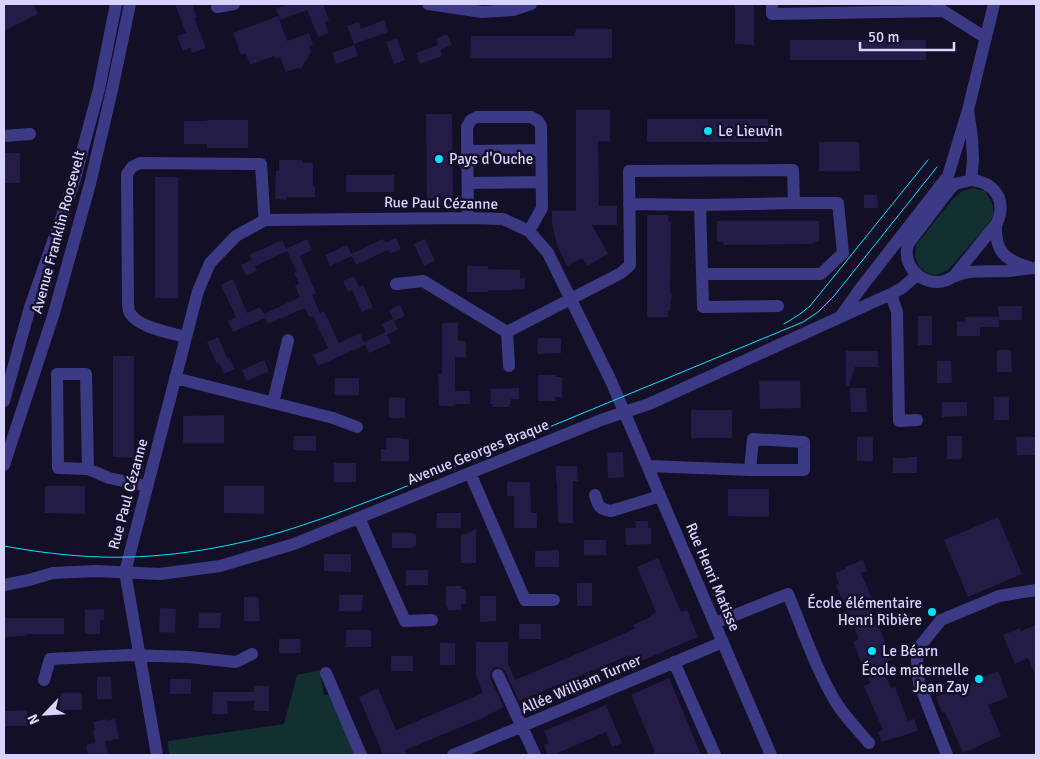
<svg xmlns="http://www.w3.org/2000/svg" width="1040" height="759" font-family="Signika,sans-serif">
<rect width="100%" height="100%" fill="#130f26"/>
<path fill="#12302f" d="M973,188L985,191L992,202L994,215L985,228L948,270L937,275L927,273L919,267L915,256L916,245L952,200L962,191Z
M320,670L324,695H331L357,755H169L168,741L284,724L297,675Z"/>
<path fill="#241b47" d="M4,4H33L38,14L4,31Z
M175,4H192L197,17L194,18L206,48L192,53L190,48L183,51L177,36L186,33Z
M289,4H323L329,20L325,22L329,33L318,37L307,10L280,20L276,9Z
M735,4H754V45L735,44Z
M278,16L287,41L309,33L313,45L309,46L311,52L301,69L297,68L286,72L280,57L275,59L274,56L250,65L246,53L241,55L233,33Z
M384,20L388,32L354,44L347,26L359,22L361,29Z
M576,29H612V58H470L471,36H574Z
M447,34L452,45L440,50V48L442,56L420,64L416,53L438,45L436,39Z
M397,38L405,60L394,64L386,42Z
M790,40H926V60H790Z
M354,45L358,56L336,64L332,53Z
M576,110H610V141H598L599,206H617V225H592L608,254L587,266L582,258L567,266L557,245L552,223V211H576Z
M426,114H452L453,205H427Z
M647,119H768V142H647Z
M207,120H248V148H207V144H184V121H207Z
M819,142H859L860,171H819Z
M4,153H20V183H4Z
M279,160H302V163H313V186H315V197H287V200L275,199L276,171H279Z
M346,175H394V192H346Z
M155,177H178V298H155Z
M864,195H877L878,208H864Z
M647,215H668V221L671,222L670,294L672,293L670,311H668V317H647Z
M717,221H819V242H813V244L724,245L723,242H717Z
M396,238L401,249L390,254L388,250L356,265L352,256L330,266L325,255L347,245L352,256L351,254L383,239L387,247L385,243Z
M307,239L312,250L300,256L316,293L312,295L320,313L324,311L339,343L360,333L365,345L318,366L313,355L328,348L313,316L309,317L305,308L268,324L265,318L233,332L228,321L236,317L221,285L233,279L247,313L260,307L264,314L300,297L295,286L299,283L294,273L297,272L287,251L255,266L257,271L246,276L241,265L252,260L249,255L282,240L286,249Z
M425,239L435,261L424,266L414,244Z
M467,266H488V269L520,270V278H525V289L508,290H488V292H467Z
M354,276L359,287L363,285L373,307L362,312L352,290L348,292L343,281Z
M400,305L405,316L394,321L389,310Z
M998,306H1022V320H999V327H980V336H957V322H965V317H999Z
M918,316H932V345H918Z
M393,319L398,329L387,335L391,343L369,353L364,342L386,332L382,324Z
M442,323H458V341H466V357H455V391H470V404H455V406H439L438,374H442Z
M218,337L228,359L230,358L235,369L224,374L219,363L217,364L207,342Z
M538,338H561V353L537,354Z
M997,350H1011L1012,372H997Z
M846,351H878V367H855L849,386H846Z
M113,356H134V458L113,457Z
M264,360L269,371L247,381L242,370Z
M937,361H951L952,383H937Z
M538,375H555V377H562V397H555V401H538Z
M335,378H359V395H334Z
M759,381H800L801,408L760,409Z
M519,388V399H511L509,407H492L493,404H490L491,389Z
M850,388H866L867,412H851Z
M389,397L405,398V418H389Z
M994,397H1009V420H994Z
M942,402H967V416L942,417Z
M691,410H732V438H691Z
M224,415V443H183V416Z
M294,436H316V451L293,450Z
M947,436H962V459H947Z
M857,437H873V461H857Z
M1016,437H1036V455H1017Z
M386,438H402L401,439H409V461H381V449H386Z
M623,452L624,477L608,478L607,453Z
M908,457H917V473H893V458H908Z
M334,463H356V482H334Z
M556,466H577L578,481H573V523H558L557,481H556Z
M507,482H530L531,513H537V528H514V496H507Z
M45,486H85V514L45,513Z
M224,486H264V514L224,513Z
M728,489H769V517L728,516Z
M437,513H461V528H436Z
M998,517L1022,574L968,597L944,540Z
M635,521H648V528H651V544L626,545L625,528H636Z
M476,529V563H461V536Z
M392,533H413L414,534H416V546H413V548H392Z
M584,540H606V555H584Z
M559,550V567H535V551Z
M324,554H351V572L324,571Z
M658,558L681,612L687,610L698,637L634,664L630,655L519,701L505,671L499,667H495L491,671L490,678L504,707L478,720L405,750L407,755H383L359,697L378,688L396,730L483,693L476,676V642H508V663L515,680L621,635L635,628L633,625L648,618L656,612L637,567Z
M863,560L867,571L861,573L876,607L872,608L892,660L887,662L890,667L883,669L891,688L895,687L908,721L914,719L918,730L897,738V737L882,742L878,732L883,730L864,686L870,683L853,642L859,639L836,585L839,584L835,573L846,569L845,567Z
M406,570H428V585H406Z
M577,583H592V606H577Z
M446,586H461V589H466V604H461V610H448L446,605Z
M339,595H363L362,611H339Z
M480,596H496V621L480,622Z
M244,597H258L260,621H244Z
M160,608L176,609L175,633L159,632Z
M104,609V620H100V634H85V610Z
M199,613H221L220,628H198Z
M4,618H64V634H25V636L5,637Z
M519,624H541V639H519Z
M1036,625V677L1028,658L1015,664L1003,635L1020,628L1021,631Z
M346,630H371V647H346Z
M279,639H300L301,653H279Z
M440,643H455V665H440Z
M391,656H413V671H391Z
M998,671L1008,697L988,705L1001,736L963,753L945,712L942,713L936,697Z
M97,677H111L112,699H97Z
M669,678L701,755H656L631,695Z
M170,679H191V694H170Z
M254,686H269V711H254V701H227L228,714H212L213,692H254Z
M59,693H82V710H60Z
M606,705L622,743L612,747L606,732L553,755H548L544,745L549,743L544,731Z
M27,710L28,726H5V711Z
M106,719V721L115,719L119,739L105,741L108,755H88L86,745L95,743L93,730H95L93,722Z"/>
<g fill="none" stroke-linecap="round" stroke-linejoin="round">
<path stroke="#3d3a85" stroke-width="12" d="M428,4L482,12L513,10L531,4
M772,4V14L943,11
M217,7L234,4
M937,7L986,38
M4,136L30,134
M467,151L541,150
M971,180C995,182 1007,201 997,223L954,276C932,293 900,271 908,244L949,190L955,184Z
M971,180L973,160L972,138L968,110L994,4
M468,183L541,182
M700,205L794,203
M468,218L467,127L471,120L477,117H531L538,121L541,126L542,208L529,231
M996,225C995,252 1005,260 1029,267
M702,274L703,307L778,306
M955,276C970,269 992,272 1009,271C1018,270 1027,268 1036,268
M396,284L423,281L507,332L621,273L630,265L629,171L793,170L794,203H838L843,253L821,274H702L700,205L629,204
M891,294L897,312L899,421L917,420
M841,316L860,289L948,176L968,110
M507,332L509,366
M186,337C171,333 135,327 129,311C128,308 128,305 128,303L127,174L132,167L140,163L261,164L264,211L265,220
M175,378L333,418L357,427
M4,401L30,307L74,182L99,89L116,4
M273,403L288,340
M4,465L54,313L90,184L112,90L130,4
M648,466L750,470H804V442L753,439L750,470
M88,469L58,468L57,374H86L88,469L109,478L147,486
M470,473L525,600H554
M595,495C598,506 599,509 611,511L660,496
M359,518L405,621L432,620
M4,585L29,580L53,573L96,571L160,574L220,566L294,544L601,420L649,404L891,294L902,288L917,275
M715,623L788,594C803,630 816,670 837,704C846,718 858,730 869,743
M674,662L715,755
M326,673L361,755
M498,675L535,755
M44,680L50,659L130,655L189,657L236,662L252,654
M157,755L125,572L198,291L210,263L236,236L265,220L468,218L503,219L529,231L548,253L611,381L771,755
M453,755L723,642
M947,755L919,683L917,660L920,646L941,620L999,596L1036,590"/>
<path stroke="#00e5ff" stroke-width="1" d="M784,324L800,314L810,306L928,160
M4,546C36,552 69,556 102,557C166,559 236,547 297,527C328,517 359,505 390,493L803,322L818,312L834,296L937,167"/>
</g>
<g fill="#00e5ff" stroke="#130f26" stroke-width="2">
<circle cx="708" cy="131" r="5"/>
<circle cx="439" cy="159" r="5"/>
<circle cx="932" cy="612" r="5"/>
<circle cx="872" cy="651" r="5"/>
<circle cx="979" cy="679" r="5"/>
</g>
<g text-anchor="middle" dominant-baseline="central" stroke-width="5" stroke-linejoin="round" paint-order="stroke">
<g font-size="15" fill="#d9d4ff" stroke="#130f26" text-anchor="start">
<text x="718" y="131">Le Lieuvin</text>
<text x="449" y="159">Pays d'Ouche</text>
<text x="922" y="603" text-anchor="end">École élémentaire<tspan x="922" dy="17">Henri Ribière</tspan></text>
<text x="882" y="651">Le Béarn</text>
<text x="969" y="670" text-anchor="end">École maternelle<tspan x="969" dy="17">Jean Zay</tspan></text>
</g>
<g font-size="15" fill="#d9d4ff" stroke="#130f26">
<text transform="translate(441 203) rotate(1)">Rue Paul Cézanne</text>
<text transform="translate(58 232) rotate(-75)">Avenue Franklin Roosevelt</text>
<text transform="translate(478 452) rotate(-22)">Avenue Georges Braque</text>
<text transform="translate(128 494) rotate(-75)">Rue Paul Cézanne</text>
<text transform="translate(713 577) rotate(67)">Rue Henri Matisse</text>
<text transform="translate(581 684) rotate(-23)">Allée William Turner</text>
</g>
</g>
<rect width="1040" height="759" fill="none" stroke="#d9d4ff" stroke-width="10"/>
<g transform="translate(45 714) rotate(245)" stroke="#130f26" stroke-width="4" paint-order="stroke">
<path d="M0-4L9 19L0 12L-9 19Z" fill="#d9d4ff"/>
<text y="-8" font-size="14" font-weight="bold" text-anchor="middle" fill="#d9d4ff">N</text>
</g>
<path d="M860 42v8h94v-8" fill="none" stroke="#d9d4ff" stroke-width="2.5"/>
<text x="868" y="42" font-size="15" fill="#d9d4ff" stroke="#130f26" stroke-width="4" paint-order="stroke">50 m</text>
</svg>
